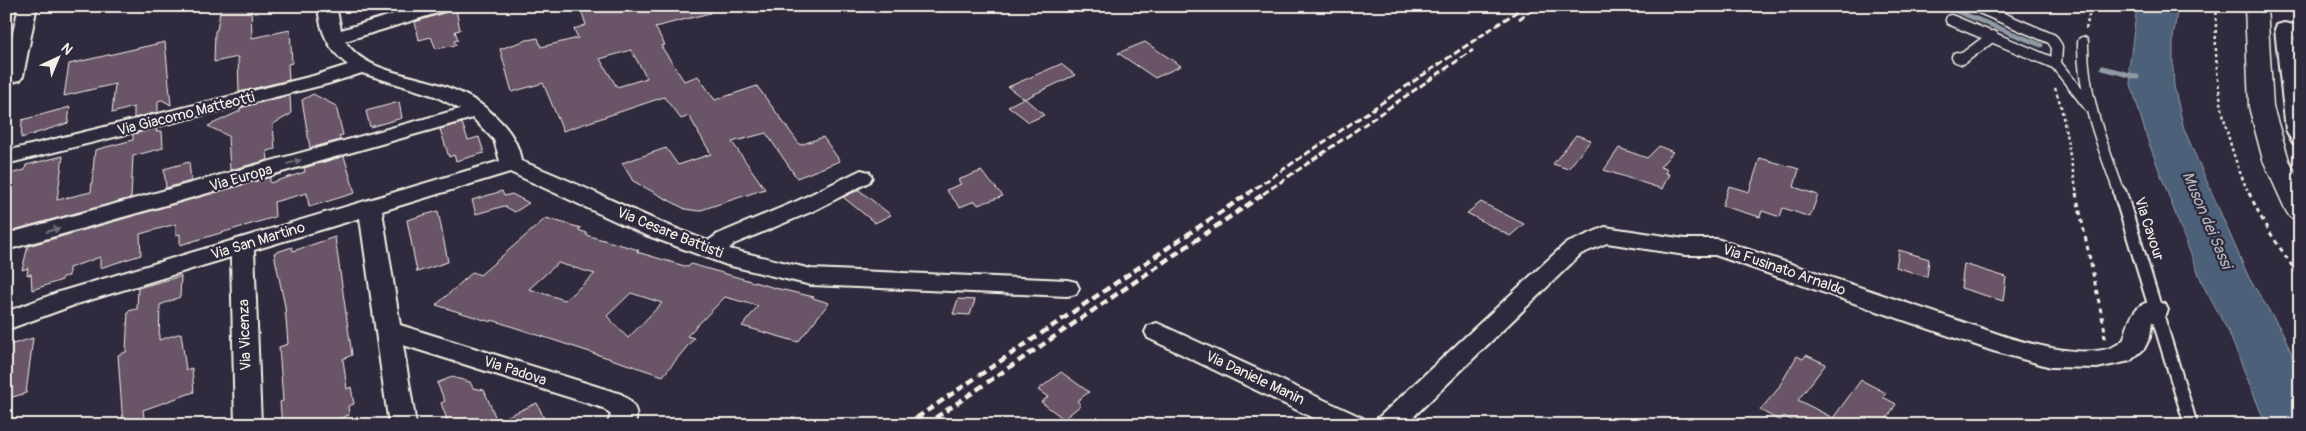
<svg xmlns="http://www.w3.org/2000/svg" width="2306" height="431" font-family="Pangolin,sans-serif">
<rect width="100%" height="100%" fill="#2f2a3d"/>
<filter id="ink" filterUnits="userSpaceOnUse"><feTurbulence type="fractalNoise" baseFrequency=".02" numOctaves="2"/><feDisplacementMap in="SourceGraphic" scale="10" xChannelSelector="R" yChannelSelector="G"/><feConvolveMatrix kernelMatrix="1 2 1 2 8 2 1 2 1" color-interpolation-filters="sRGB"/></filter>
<g filter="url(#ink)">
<path fill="#4e6179" stroke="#909ba5" d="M2137,6H2178L2173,38V68L2174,86L2184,129L2249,278L2283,333L2295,362L2300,376V425H2266L2229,333L2204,287L2184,237L2147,138L2131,84L2129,68Z"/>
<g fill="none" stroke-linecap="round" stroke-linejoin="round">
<path stroke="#909ba5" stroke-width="5" d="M1944,6L2041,45
M2103,68L2137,77"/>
</g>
<path fill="#6b5467" stroke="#f4f1e8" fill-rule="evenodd" d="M221,6H251L252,38L290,30L292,63L288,64L289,80L239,92L238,57L214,62L215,31L217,30Z
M580,6H709L710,13L655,27L665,45L661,46L684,81L698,76L715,100L757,86L800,145L823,137L840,161L797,178L766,133L732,142L765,189L698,211L685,209L633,181L622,163L666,148L678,165L711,154L689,116L681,119L664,97L563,131L543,83L512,92L500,49L527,40L538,38L541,47L578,38L574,29L586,25ZM631,50L647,78L617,87L600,59Z
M456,9L460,30L455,31L458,40L454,41L456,45L436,49L431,37L419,40L415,22Z
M165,42L171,105L162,100L158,101V112L134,118V107L112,113L115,84L64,96L69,64Z
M1145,42L1181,66L1155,78L1118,53Z
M1061,64L1075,75L1024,99L1008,87Z
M313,94L336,106L343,135L339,136L340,140L310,148L302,100Z
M290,95L291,114L273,124L275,149L267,151L268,160L230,170L228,136L208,126L240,111V108Z
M1024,98L1044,115L1029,122L1008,106Z
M399,102L402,118L370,127L366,111Z
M70,107L68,123L21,138L22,120Z
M462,123L468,140L479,137L484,153L456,161L454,155L449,157L440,129Z
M157,128L156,132L162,131L163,148L133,156L131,198L6,232V175L25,170L26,165L63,156L57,200L91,192L95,150L133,140V134Z
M1576,135L1591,140L1568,169L1553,164Z
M1659,146L1673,152L1660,167L1667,169L1665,173L1669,174L1662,189L1604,170L1619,148L1647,158Z
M344,156L355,193L309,207L307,193L274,202L275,217L180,245V234L176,235V224L140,234L141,255L100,268V257L69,268V276L62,277V280L32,290L31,274L27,275L28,268L22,270L28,246L270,177V183L305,172L304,168Z
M1760,158L1799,169L1794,187L1818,195L1810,217L1783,208L1780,217L1762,211L1760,217L1722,206L1729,186L1749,192Z
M189,162L191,181L166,188L164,169Z
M981,171L1003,196L978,205L975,201L960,207L946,190L961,184L958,180Z
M859,190L891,215L875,223L843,197Z
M502,191L504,196L512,194L529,203L515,212L504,206L476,214L472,200Z
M1481,202L1524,224L1510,236L1467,213Z
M438,211L448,262L417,272L407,220Z
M546,218L581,228L578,230L587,233L586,235L639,250L637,252L688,267L691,264L775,288L814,297L813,298L829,303L798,342L742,326L758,306L725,297L687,336L694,338L663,376L492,320L491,322L436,305L473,272L480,275ZM558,263L595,274L565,300L529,289ZM631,293L662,303L628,338L607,316Z
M335,237L352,355L343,359L347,389L351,387L354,404L348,406L349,415L322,425H282L280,402L283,401L279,347L288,344L285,307L274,253L292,247L293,251Z
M1899,250L1929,259L1927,277L1896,267Z
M1964,264L2006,277L2003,301L1961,288Z
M181,276L180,297L160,305L159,340L181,333L186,370L192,368L194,392L143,410L145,425H123L118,355L126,352L128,311L137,309L138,288Z
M958,299L975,300L970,315L953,314Z
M33,338L26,393L6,399V346Z
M1806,355L1826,364L1798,400L1833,418L1861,380L1886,393L1883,397L1896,404L1883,425H1799L1784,416L1780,421L1760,410L1777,390L1797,356L1803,359Z
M1061,372L1089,392L1077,401L1081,405L1064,419L1041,402L1048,397L1038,390Z
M452,377L470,382L473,388L484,390L497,421L537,403L547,425H449L441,403L445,401L437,383Z"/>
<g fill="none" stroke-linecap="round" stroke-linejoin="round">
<defs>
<path id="lane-far1" d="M1975,6L2052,39L2057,47L2056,64
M1951,20L2056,64L2092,110
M2083,42C2082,95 2102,144 2120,194
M1957,57L1962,59L1993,36"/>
<path id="lane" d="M2120,193L2191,425"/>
<path id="street" d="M13,6H33L36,10L23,76L20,80L6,84V62L18,11Z
M318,6H336L341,30L421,6H450L447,10L345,41C366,74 416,74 449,88C468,95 486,106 500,121C511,132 519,146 521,161C585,185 644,218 708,241L718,234L797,201L861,170L869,172L872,177L869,182L813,211L734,244L729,249L811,269L1067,280L1076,282L1079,288L1076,294L1067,296L811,285L727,265L643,234L510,172L382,211L400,325L621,394C632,401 641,412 634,425H607L611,415L603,408L403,345L416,425H389L360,218L254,250L261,425H235L231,257L77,304L6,330V312L59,292L500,161L494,140L473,118L6,250V234L460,109L435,96L362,73L327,84L6,164V151L313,76L348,65C328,49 320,31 318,6Z
M2284,23L2300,26V38L2294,36L2300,79V145L2293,143L2286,130L2275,29L2277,25Z
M1605,227L1685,239H1717L2007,337C2034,345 2102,364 2124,339C2130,318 2135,295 2165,304L2168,310L2165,316L2152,322L2150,337L2144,349L2130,361L2097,368L2051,367L1993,351L1715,255H1685L1607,243L1581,254L1405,425H1375L1378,418L1565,244Z
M1157,323L1363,418L1366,425H1328L1148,338L1145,332L1148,326Z"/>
<path id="secondary" d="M2245,6H2267L2273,107L2289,160L2300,182V220L2290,217L2286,211L2263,160L2249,107Z"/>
</defs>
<use href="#lane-far1" stroke="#f4f1e8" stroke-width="13"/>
<use href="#lane" stroke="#f4f1e8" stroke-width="16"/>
<use href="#street" stroke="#f4f1e8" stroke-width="4"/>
<use href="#secondary" stroke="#f4f1e8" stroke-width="3"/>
<path stroke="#f4f1e8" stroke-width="2.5" stroke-dasharray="3 3" stroke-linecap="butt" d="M2217,6C2212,71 2222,134 2249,194
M2086,29L2091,6
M2055,88L2061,106L2077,194"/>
<path stroke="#f4f1e8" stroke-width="3" stroke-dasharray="4.5 4.5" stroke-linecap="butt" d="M2076,193L2105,331L2104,339
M2249,193L2265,225L2300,278"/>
<use href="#lane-far1" stroke="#2f2a3d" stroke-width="10"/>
<use href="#lane" stroke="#2f2a3d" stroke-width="12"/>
<use href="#street" fill="#2f2a3d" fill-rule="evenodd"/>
<use href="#secondary" fill="#2f2a3d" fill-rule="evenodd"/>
<path stroke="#f4f1e8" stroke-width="3" stroke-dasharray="7 3" stroke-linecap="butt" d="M1519,19L1538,6
M1247,194L1525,6
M1263,194L1473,50"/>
<path stroke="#f4f1e8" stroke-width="4.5" stroke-dasharray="8 4.5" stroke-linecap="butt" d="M906,425L1249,193
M925,425L1265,193"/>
</g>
<defs><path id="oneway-solid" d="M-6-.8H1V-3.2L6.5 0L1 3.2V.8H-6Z" transform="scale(1.25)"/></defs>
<g fill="#747079">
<use href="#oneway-solid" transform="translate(294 162) rotate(-16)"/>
<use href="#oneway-solid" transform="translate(53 230) rotate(-15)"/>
</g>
</g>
<g text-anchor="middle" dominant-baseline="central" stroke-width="4.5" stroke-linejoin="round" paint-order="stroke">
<g font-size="15" fill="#f4f1e8" stroke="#2f2a3d">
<text transform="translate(186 114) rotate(-14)">Via Giacomo Matteotti</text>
<text transform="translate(241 178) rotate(-16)">Via Europa</text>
<text transform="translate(2149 229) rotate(72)">Via Cavour</text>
<text transform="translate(670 233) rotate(22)">Via Cesare Battisti</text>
<text transform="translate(258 241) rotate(-17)">Via San Martino</text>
<text transform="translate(1784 270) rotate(19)">Via Fusinato Arnaldo</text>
<text transform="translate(245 335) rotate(-92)">Via Vicenza</text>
<text transform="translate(515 371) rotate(18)">Via Padova</text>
<text transform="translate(1255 378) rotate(25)">Via Daniele Manin</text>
</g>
<g font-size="16" font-style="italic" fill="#b2b7bc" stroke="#2f2a3d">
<text transform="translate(2207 220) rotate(67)">Muson dei Sassi</text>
</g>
</g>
<rect width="2306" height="431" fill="none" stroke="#2f2a3d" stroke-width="25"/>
<rect x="12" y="12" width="2281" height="406" fill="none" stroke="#f4f1e8" stroke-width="2" filter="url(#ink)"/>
<g transform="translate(58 58) rotate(44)" stroke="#2f2a3d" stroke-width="4" paint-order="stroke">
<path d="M0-4L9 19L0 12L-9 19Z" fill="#f4f1e8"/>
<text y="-8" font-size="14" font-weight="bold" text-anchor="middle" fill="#f4f1e8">N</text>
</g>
</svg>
